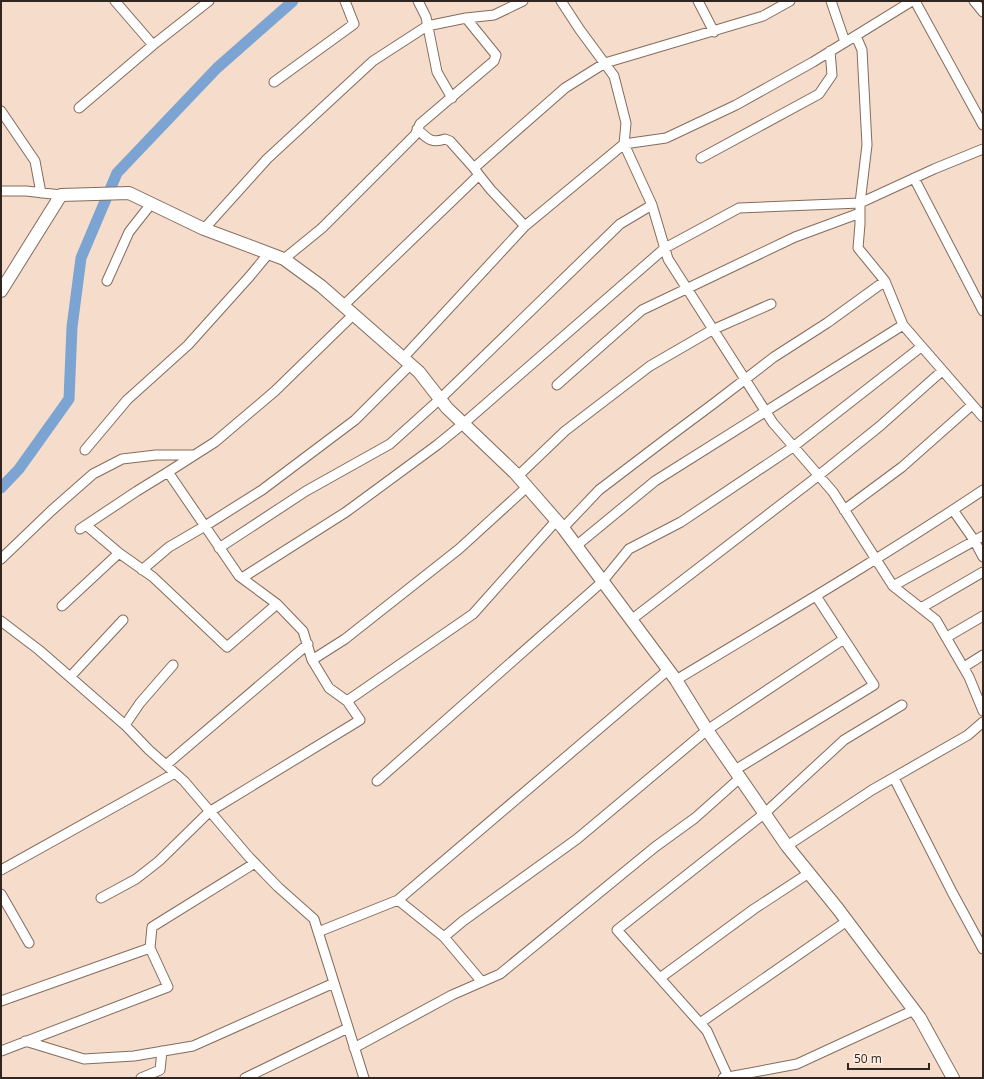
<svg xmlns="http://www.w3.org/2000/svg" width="984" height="1079" font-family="'Open Sans',sans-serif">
<rect width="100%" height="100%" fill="#f6dccb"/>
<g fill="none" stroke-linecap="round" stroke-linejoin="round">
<path stroke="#7ca4d2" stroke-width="11" d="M1,488L19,469L69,399L72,327L81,258L117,173L217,68L293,1"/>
<defs>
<path id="minor" d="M115,1L153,45
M418,1L426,17L437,72L452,98
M561,1L580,30L614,76L626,123L624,144L652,205L668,259L773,423L833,492L893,586L936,620L969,677L983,711
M698,1L714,32
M831,1L845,42
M915,1L983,125
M974,1L983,12
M274,82L354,24L345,1
M79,108L153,45L209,1
M1,111L35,161L41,193
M701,158L819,94L832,75L830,51
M474,168L565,88L605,63L763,16L790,1
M479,175L491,190L525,226
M914,178L983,311
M1,191H26L61,195
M204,229L267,159L373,61L427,26L466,18L494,15L523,1
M284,259L322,228L415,135L420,124L494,61L496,55L466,18
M107,281L129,232L151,204
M885,281L903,325L983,417
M344,305L479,175L474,168L450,141L445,139C431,144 427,138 417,129
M403,358L525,226L624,144L666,138L736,105L813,62L912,1
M557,385L642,310L795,237L860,213
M85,450L127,400L188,345L250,276L269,253
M518,476L565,431L650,366L712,330L771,304
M844,510L902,467L972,405
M953,510L974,540L983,557
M86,525L119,553L153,577L227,647L277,604
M563,528L599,490L666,439L713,404L774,357L827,323L885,281L858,248L860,224V203L934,169L983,149
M80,529L137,491L168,472
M576,546L655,481L903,325
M219,548L306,491L390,444L440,399L620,224L652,205
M1,559L51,511L93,474L122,459L156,455H194
M142,570L169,547L205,526L262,490L355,420L411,364
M242,578L346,512L437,445L464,423L665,248L739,208L860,203L867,145L862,50L856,36
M893,586L983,536
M62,606L119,553
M921,608L983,572
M631,620L818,476L880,426L942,371
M1,621L39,650L125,725L149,750L184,781L248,856L278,887L314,919L364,1078
M947,637L983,616
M312,660L303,631L277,604L239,576L168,472L215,442L275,391L354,314
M964,667L983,655
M70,677L123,620
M676,680C779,618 883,557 983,490
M347,701L329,688L312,660L345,639L459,549L527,487
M125,725L140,703L173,665
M166,765L308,644
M735,770L874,685L816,596
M894,778L952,892L983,949
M377,781L602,582L629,549L681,522L793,447L921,347
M787,846L872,790L968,735L983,722
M1,870L175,773
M1,894L29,943
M101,898L136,879L159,861L209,812L360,720L347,701L473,614L556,521
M398,900L444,937L482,982
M318,932L398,900L668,670
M444,937L463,921L577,839L707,730L844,639
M660,978L754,909L809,873
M1,1001L150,948L152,927L255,863
M700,1023L847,921
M25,1041L84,1059L134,1056L193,1046L334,983
M354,1048L452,995L500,974L655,847L695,818L741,777
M1,1051L168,987L150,948
M728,1077L707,1031L617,930L765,813L844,740L902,705
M141,1078L160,1070L162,1051
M245,1078L348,1028
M723,1078L797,1064L914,1010"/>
<path id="tertiary" d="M1,291L61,195L129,193L204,229L284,259L321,286L419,372L447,408L515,473L563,528L676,680L707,730L787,846L838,909L920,1018L953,1078"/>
</defs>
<use href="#minor" stroke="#836c5d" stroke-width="11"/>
<use href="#tertiary" stroke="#836c5d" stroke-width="14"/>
<use href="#minor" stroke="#fff" stroke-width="9"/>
<use href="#tertiary" stroke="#fff" stroke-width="12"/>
</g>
<rect width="984" height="1079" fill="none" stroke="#30261f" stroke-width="4"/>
<path d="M848 1063v6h81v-6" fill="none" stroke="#30261f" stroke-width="2"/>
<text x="854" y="1063" font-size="12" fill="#30261f" stroke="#fcece1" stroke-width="3" paint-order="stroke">50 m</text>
</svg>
